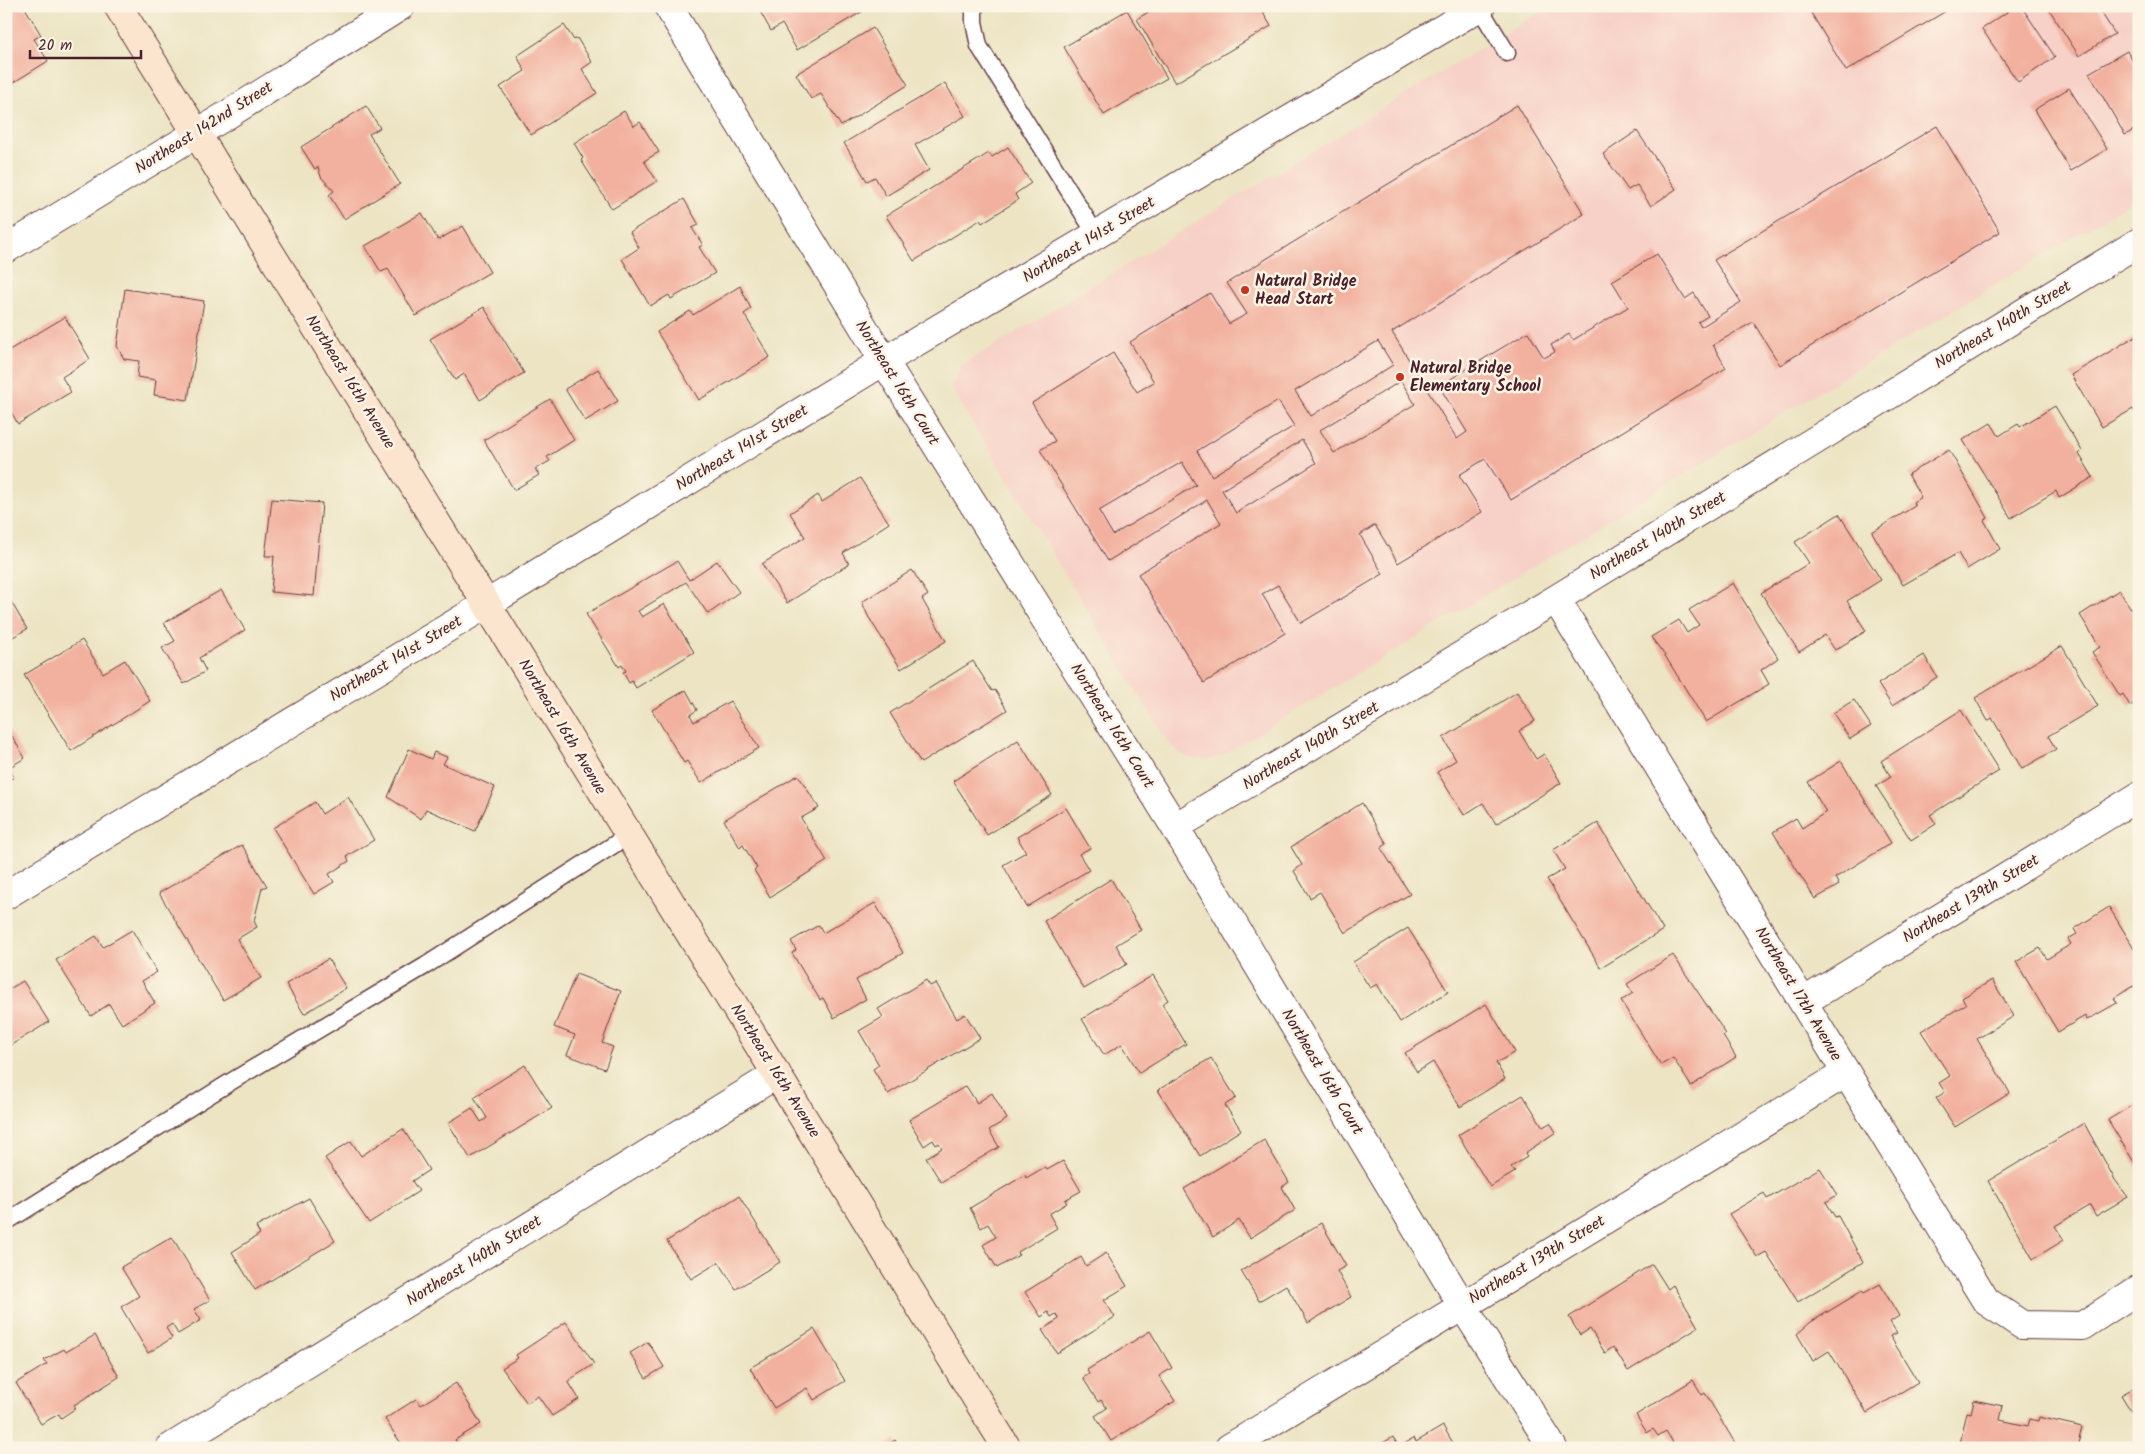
<svg xmlns="http://www.w3.org/2000/svg" width="2145" height="1454" font-family="Kalam,sans-serif">
<rect width="100%" height="100%" fill="#fcf5e5"/>
<filter id="ink" filterUnits="userSpaceOnUse"><feTurbulence type="fractalNoise" baseFrequency=".02" numOctaves="2"/><feDisplacementMap in="SourceGraphic" scale="10" xChannelSelector="R" yChannelSelector="G"/><feConvolveMatrix kernelMatrix="1 2 1 2 8 2 1 2 1" color-interpolation-filters="sRGB"/></filter>
<filter id="wash" filterUnits="userSpaceOnUse"><feTurbulence type="fractalNoise" baseFrequency=".0096" numOctaves="4" result="noise"/><feDisplacementMap in="SourceGraphic" scale="20" xChannelSelector="R" yChannelSelector="G"/><feGaussianBlur stdDeviation="1.12" result="paint"/><feColorMatrix in="noise" values="0 0 0 0 0 0 0 0 0 0 0 0 0 0 0 0 0 1.4 0 .05"/><feComposite in="paint" operator="in"/></filter>
<g filter="url(#wash)">
<rect width="100%" height="100%" fill="#ece4c3"/>
<path fill="#f7d1c7" d="M1550,6H2139V197L1225,754L1211,760L1187,758L1169,744L951,388L961,366Z"/>
<g id="blocks">
<path fill="#f2b09e" fill-rule="evenodd" d="M6,6H24L41,35L34,39L48,61L6,87Z
M757,6H865L862,8L863,11L797,50L782,24L771,31Z
M1158,6H1274L1263,13L1271,26L1175,83L1137,19Z
M1818,6H1943L1946,11L1846,71L1810,11Z
M2016,6H2021L2055,57L2018,82L1982,29Z
M2047,6H2097L2115,34L2079,56Z
M1127,10L1167,78L1104,115L1064,47Z
M564,25L574,40L577,38L592,62L582,69L597,93L531,135L500,87L525,71L517,56Z
M873,28L908,85L841,126L821,94L811,99L796,74Z
M2127,51L2139,72V127L2125,135L2089,73Z
M945,83L965,116L915,145L929,170L886,196L875,177L867,181L844,143Z
M2069,88L2107,149L2071,171L2034,110Z
M1517,105L1584,214L1392,332L1457,439L1467,432L1439,386L1528,332L1544,358L1555,352L1551,345L1569,334L1573,340L1628,307L1612,281L1657,254L1685,299L1694,293L1708,316L1698,322L1701,327L1741,302L1714,260L1937,126L2000,232L1780,365L1753,322L1713,345L1726,368L1511,500L1485,459L1459,475L1482,512L1398,563L1375,525L1360,535L1383,574L1301,623L1278,585L1262,594L1285,633L1204,683L1138,574L1221,523L1207,500L1108,561L1040,450L1055,441L1032,403L1113,353L1137,392L1154,382L1130,342L1210,293L1229,324L1247,314L1227,283ZM1378,341L1393,365L1311,416L1295,391ZM1401,381L1415,404L1334,453L1320,430ZM1278,401L1294,426L1212,476L1197,451ZM1302,440L1316,463L1236,513L1222,490ZM1182,462L1196,485L1113,535L1099,511Z
M366,106L380,128L369,134L400,184L344,219L329,195L334,191L321,177L318,167L315,169L301,147Z
M624,111L634,126L640,122L659,152L644,161L657,181L612,209L581,160L583,158L574,143Z
M1637,131L1676,189L1651,206L1637,185L1628,190L1603,154Z
M1008,147L1031,183L1015,194L1018,200L982,223L980,220L914,261L886,216L989,153L992,157Z
M684,199L699,225L692,228L703,245L699,247L715,273L671,299L669,295L650,306L622,259L639,248L630,232Z
M422,213L438,240L463,226L490,272L416,316L388,269L381,272L365,246Z
M740,286L751,309L744,314L770,357L699,400L657,332L690,311L693,315Z
M125,289L204,301L188,400L154,395L156,380L137,377L139,361L124,359L117,346Z
M484,307L524,373L480,400L464,374L455,380L430,339Z
M65,317L90,359L62,377L71,392L18,424L6,403V352Z
M2139,334V420L2133,409L2102,427L2071,375Z
M598,369L618,401L585,421L565,389Z
M550,399L574,440L547,457L550,461L535,469L539,475L514,490L484,440Z
M2055,406L2082,451L2079,454L2093,477L2059,498L2056,491L2011,518L1963,440L1991,423L1999,436L2018,424L2020,427Z
M1949,450L1988,518L1984,520L2000,549L1967,569L1958,553L1903,585L1872,532L1915,506L1913,502L1921,497L1908,474Z
M860,478L889,523L843,553L849,564L787,603L762,564L805,537L790,513L818,495L822,502Z
M272,499L322,503L314,596L271,592L274,556H265Z
M1839,514L1881,580L1847,601L1866,631L1835,650L1825,635L1799,652L1761,593L1809,563L1795,542Z
M677,561L689,580L717,561L739,592L708,614L686,582L638,611L642,617L664,604L694,652L636,688L632,681L629,683L623,672L626,671L622,665L619,667L586,614Z
M912,570L928,595L922,599L946,641L901,669L868,616L862,602Z
M1733,583L1778,658L1761,670L1769,684L1706,722L1664,654L1651,637L1679,620L1687,633L1699,625L1689,610Z
M221,590L245,630L199,658L206,671L184,684L162,648L175,641L164,623Z
M2119,590L2137,618L2139,617V700L2130,706L2123,694L2120,696L2092,652L2100,647L2080,615Z
M6,593L27,629L6,641Z
M82,640L103,673L125,660L150,701L71,751L24,675Z
M2062,646L2098,706L2048,736L2056,749L2022,769L1992,718L1988,721L1975,698Z
M1924,655L1937,677L1892,706L1878,684Z
M973,661L992,691L995,690L1007,710L921,763L890,713Z
M686,690L697,710L690,715L694,722L730,701L759,748L701,783L687,761L684,763L652,710Z
M1517,692L1535,721L1519,731L1536,759L1544,754L1561,783L1496,824L1483,803L1464,815L1437,772L1456,760L1443,738Z
M1854,700L1871,726L1850,739L1833,713Z
M1961,710L1999,771L1930,815L1936,824L1911,840L1876,786L1891,777L1881,761Z
M6,726L25,758L8,768L14,777L6,782Z
M1018,740L1052,795L987,835L953,781Z
M409,749L431,759L434,752L447,757L443,764L495,787L475,831L426,809L421,819L388,797Z
M1841,761L1891,843L1835,878L1839,885L1815,899L1773,832L1796,818L1802,828L1826,812L1808,782Z
M798,775L819,808L801,818L827,861L770,897L754,870L757,868L743,845L740,848L724,820Z
M348,797L374,840L347,856L349,861L329,874L334,882L314,894L273,828L315,802L322,814Z
M1362,803L1387,844L1381,848L1410,894L1345,933L1320,892L1310,898L1294,871L1302,865L1291,847Z
M1066,808L1090,848L1079,854L1089,870L1027,907L1003,865L1026,852L1017,837Z
M1598,823L1663,930L1601,968L1547,879L1565,869L1553,850Z
M242,845L267,886L262,888L254,921L257,927L237,939L261,978L223,1000L159,893Z
M1111,879L1141,930L1116,945L1127,964L1084,989L1044,921Z
M875,903L903,953L856,980L866,999L834,1018L823,998L820,1000L792,953L796,950L791,941L819,925L823,933Z
M2109,907L2139,956V983L2114,998L2117,1003L2087,1020L2085,1016L2058,1032L2016,962L2040,948L2047,959L2071,944L2068,939L2077,934L2074,929Z
M1408,928L1448,992L1400,1022L1377,984L1370,988L1353,962Z
M132,930L157,972L142,981L155,1003L122,1024L109,1004L91,1016L56,960L96,936L103,947Z
M1673,955L1726,1034L1723,1036L1736,1057L1691,1086L1673,1058L1661,1065L1621,1001L1633,993L1627,984Z
M328,959L346,988L304,1014L286,984Z
M576,974L621,991L602,1043L613,1047L605,1069L567,1055L575,1035L554,1027Z
M1153,975L1168,1000L1162,1004L1186,1044L1139,1073L1122,1044L1104,1055L1082,1019Z
M926,980L930,986L936,983L957,1019L965,1014L980,1038L888,1094L873,1069L879,1065L859,1031L883,1017L878,1009Z
M1992,980L2014,1016L1977,1039L2010,1093L1955,1127L1936,1098L1945,1092L1939,1083L1950,1076L1921,1031L1966,1004L1962,998Z
M23,981L49,1022L6,1048V991Z
M1486,1004L1515,1052L1496,1063L1505,1079L1460,1107L1433,1062L1417,1072L1405,1053Z
M1211,1058L1236,1098L1225,1105L1241,1130L1200,1156L1158,1090Z
M525,1065L552,1108L470,1158L448,1123L472,1108L481,1122L487,1118L474,1097Z
M966,1086L977,1103L992,1093L1007,1119L989,1130L999,1147L941,1182L926,1158L942,1148L939,1143L936,1145L933,1140L924,1146L909,1120Z
M1523,1095L1543,1127L1550,1123L1556,1132L1525,1153L1527,1157L1511,1167L1515,1172L1490,1187L1458,1135Z
M2139,1101V1170L2108,1120Z
M2084,1123L2115,1180L2128,1197L2096,1216L2090,1205L2055,1226L2064,1240L2033,1259L1988,1181Z
M403,1129L429,1170L412,1181L419,1191L369,1223L325,1158L351,1141L361,1156Z
M1264,1140L1289,1182L1282,1187L1295,1210L1250,1238L1239,1220L1213,1237L1184,1189Z
M1063,1161L1081,1191L1065,1200L1067,1203L1049,1214L1057,1228L1018,1252L1019,1255L997,1268L983,1245L996,1237L988,1224L981,1228L970,1208L1025,1175L1026,1178L1045,1167L1047,1170Z
M1820,1168L1837,1195L1826,1202L1835,1217L1838,1216L1863,1262L1798,1302L1766,1252L1757,1257L1729,1214L1764,1193L1767,1199Z
M739,1196L780,1262L736,1289L719,1262L691,1279L667,1241Z
M309,1198L335,1241L255,1290L232,1252L260,1234L256,1227Z
M1321,1223L1346,1266L1337,1271L1351,1297L1308,1323L1286,1285L1259,1301L1241,1271Z
M172,1237L210,1300L194,1309L201,1320L178,1334L172,1324L166,1328L172,1338L148,1353L121,1307L139,1296L121,1267Z
M1106,1253L1127,1286L1104,1300L1115,1317L1057,1353L1042,1330L1059,1319L1056,1314L1051,1317L1048,1312L1041,1317L1025,1292L1081,1257L1086,1266Z
M1652,1264L1668,1289L1673,1285L1698,1327L1628,1371L1613,1347L1605,1353L1590,1329L1580,1335L1569,1317Z
M1880,1284L1899,1316L1890,1322L1897,1333L1890,1336L1918,1382L1867,1413L1829,1351L1813,1361L1797,1334L1811,1322L1862,1291L1864,1293Z
M566,1322L594,1364L568,1381L579,1399L552,1416L538,1396L527,1403L502,1368L518,1358L516,1355Z
M814,1329L845,1381L814,1400L807,1388L774,1408L750,1368Z
M1150,1331L1172,1368L1159,1376L1175,1401L1111,1441L1095,1416L1107,1408L1101,1400L1098,1402L1083,1378L1089,1374L1087,1370Z
M95,1335L119,1377L74,1405L76,1408L61,1418L59,1414L41,1424L16,1383L47,1364L44,1360L64,1349L66,1352Z
M648,1342L664,1367L646,1378L630,1353Z
M1693,1380L1702,1395L1705,1393L1735,1443L1728,1448H1676L1666,1431L1658,1436L1653,1429L1647,1433L1636,1415Z
M456,1383L481,1424L455,1440L459,1446L455,1448H404L385,1419L416,1399L421,1405Z
M2139,1385V1424L2121,1395Z
M1974,1400L2003,1406L2000,1420L2028,1426L2030,1419L2038,1421L2039,1417L2082,1427L2077,1448H1959L1967,1412L1971,1413Z
M1443,1426L1456,1448H1374L1393,1437L1399,1447L1414,1438L1416,1442Z
M895,1440L900,1448H883Z"/>
</g>
</g>
<g filter="url(#ink)">
<use href="#blocks" fill-opacity="0" stroke="#623d42" stroke-width="1"/>
<g fill="none" stroke-linecap="round" stroke-linejoin="round">
<defs>
<path id="lane" d="M974,6V22L979,46L1097,236
M1479,7L1507,53
M6,1222L232,1081L425,966L629,835"/>
<path id="street" d="M668,6L884,361L1175,827L1462,1305L1553,1448
M6,249L227,115L401,6
M1556,599L1986,1301L2022,1325L2082,1326L2139,1289
M1175,827L1556,599L2139,242
M6,895L487,604L884,361L1481,6
M1803,1002L2139,796
M170,1448L777,1074
M1229,1448L1846,1073"/>
<path id="secondary" d="M118,6L1007,1448"/>
</defs>
<use href="#lane" stroke="#623d42" stroke-width="19"/>
<use href="#street" stroke="#623d42" stroke-width="30"/>
<use href="#secondary" stroke="#623d42" stroke-width="30"/>
<use href="#lane" stroke="#fff" stroke-width="16"/>
<use href="#street" stroke="#fff" stroke-width="28"/>
<use href="#secondary" stroke="#fce5cf" stroke-width="28"/>
</g>
</g>
<g fill="#c8321e" stroke="#fcf5e5" stroke-width="2">
<circle cx="1245" cy="290" r="5"/>
<circle cx="1400" cy="377" r="5"/>
</g>
<g text-anchor="middle" dominant-baseline="central" stroke-width="5" stroke-linejoin="round" paint-order="stroke">
<g font-size="16" fill="#4a1f2b" stroke="#fcf5e5">
<text transform="translate(204 128) rotate(-32)">Northeast 142nd Street</text>
<text transform="translate(1089 240) rotate(-31)">Northeast 141st Street</text>
<text transform="translate(2003 325) rotate(-31)">Northeast 140th Street</text>
<text transform="translate(350 382) rotate(58)">Northeast 16th Avenue</text>
<text transform="translate(897 383) rotate(58)">Northeast 16th Court</text>
<text transform="translate(742 448) rotate(-31)">Northeast 141st Street</text>
<text transform="translate(1658 536) rotate(-31)">Northeast 140th Street</text>
<text transform="translate(396 659) rotate(-31)">Northeast 141st Street</text>
<text transform="translate(1112 726) rotate(58)">Northeast 16th Court</text>
<text transform="translate(562 727) rotate(59)">Northeast 16th Avenue</text>
<text transform="translate(1311 746) rotate(-31)">Northeast 140th Street</text>
<text transform="translate(1971 899) rotate(-31)">Northeast 139th Street</text>
<text transform="translate(1798 994) rotate(59)">Northeast 17th Avenue</text>
<text transform="translate(775 1071) rotate(58)">Northeast 16th Avenue</text>
<text transform="translate(1322 1072) rotate(59)">Northeast 16th Court</text>
<text transform="translate(1537 1260) rotate(-31)">Northeast 139th Street</text>
<text transform="translate(474 1261) rotate(-32)">Northeast 140th Street</text>
</g>
<g font-size="16" font-weight="bold" fill="#4a1f2b" stroke="#fcf5e5" text-anchor="start">
<text x="1255" y="281">Natural Bridge<tspan x="1255" dy="18">Head Start</tspan></text>
<text x="1410" y="368">Natural Bridge<tspan x="1410" dy="18">Elementary School</tspan></text>
</g>
</g>
<rect width="2145" height="1454" fill="none" stroke="#fcf5e5" stroke-width="25"/>
<path d="M30 50v8h111v-8" fill="none" stroke="#4a1f2b" stroke-width="2.5"/>
<text x="38" y="50" font-size="15" fill="#4a1f2b" stroke="#fcf5e5" stroke-width="4" paint-order="stroke">20 m</text>
</svg>
